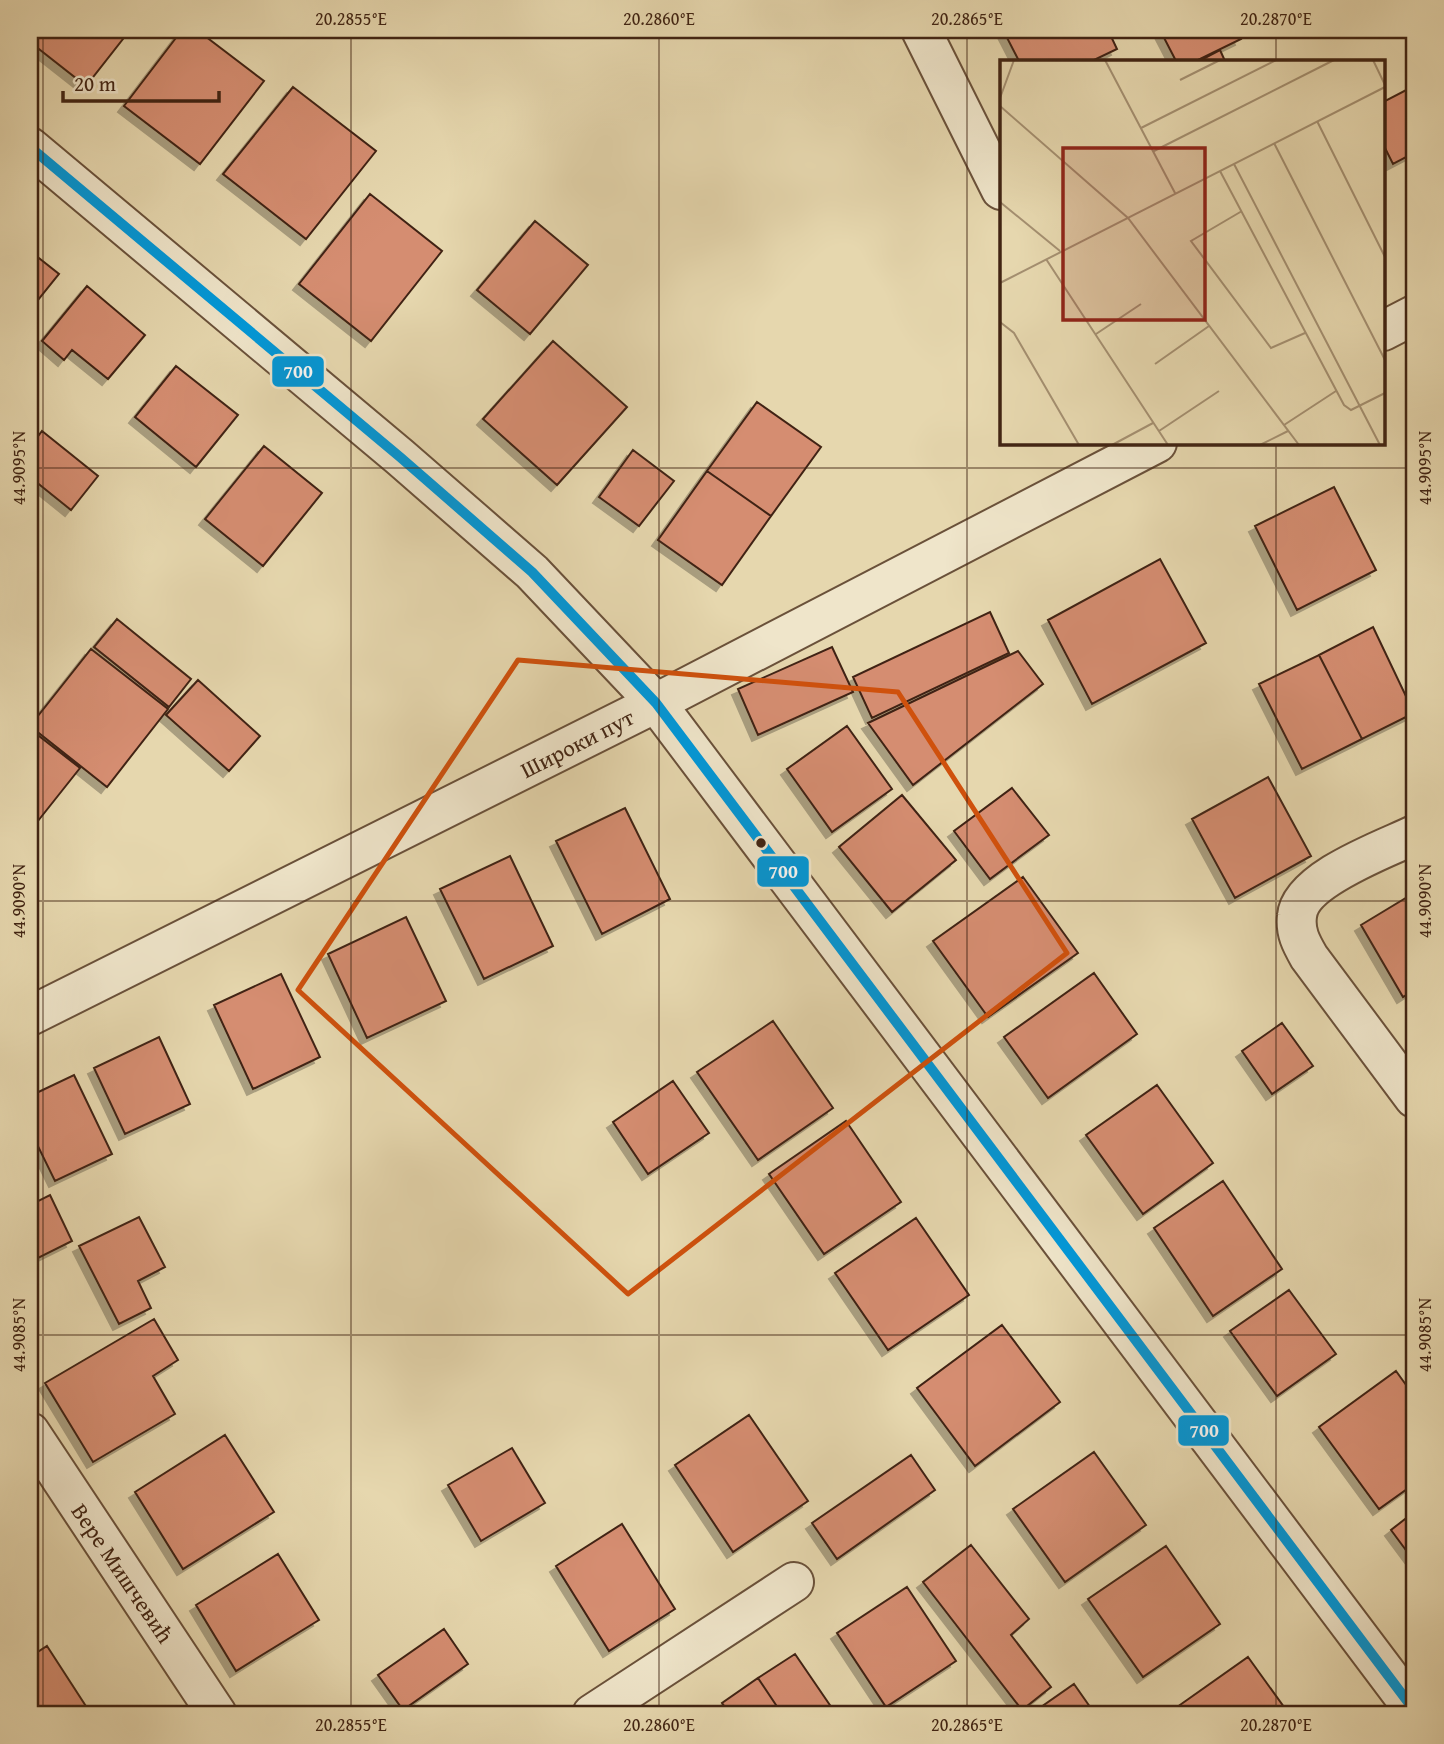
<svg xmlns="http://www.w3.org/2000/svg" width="1444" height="1744" font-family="'Gentium Book Plus',serif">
<defs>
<filter id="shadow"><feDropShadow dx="-6" dy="6" stdDeviation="0" flood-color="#0004"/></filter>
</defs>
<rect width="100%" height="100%" fill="#e6d7ae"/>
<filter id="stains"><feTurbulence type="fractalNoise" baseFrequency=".00286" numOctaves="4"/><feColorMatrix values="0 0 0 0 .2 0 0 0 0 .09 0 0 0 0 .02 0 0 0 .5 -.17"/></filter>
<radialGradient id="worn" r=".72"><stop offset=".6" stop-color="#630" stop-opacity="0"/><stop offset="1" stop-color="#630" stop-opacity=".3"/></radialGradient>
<path fill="#d58d71" stroke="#412413" stroke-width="2" filter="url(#shadow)" d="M30,30H130L86,86L30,42Z
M182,30H197L264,81L200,164L124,106Z
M1003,30H1108L1117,49L1092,61H1019Z
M1160,30H1237L1241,39L1196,61H1176Z
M1220,50L1225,61H1199Z
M1414,86V153L1393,164L1383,144V102Z
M293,87L376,151L306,239L223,174Z
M370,194L442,251L371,341L299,284Z
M535,221L588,265L530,334L477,290Z
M30,251L59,274L30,310Z
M87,286L145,335L108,379L72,350L64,360L42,341Z
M553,341L627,407L557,485L483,419Z
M176,366L238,415L196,467L135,417Z
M757,402L821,447L771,516L707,471Z
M42,431L98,476L71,510L30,477V447Z
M264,446L322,493L263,566L205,519Z
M633,450L674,481L639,526L599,497Z
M707,471L771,516L722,585L658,540Z
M1334,487L1376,570L1297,610L1255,526Z
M1160,559L1206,643L1092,704L1048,620Z
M990,612L1009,653L872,718L853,677Z
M117,619L191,679L169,707L94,647Z
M1373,627L1414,713L1362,739L1319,655Z
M832,647L853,692L758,735L738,689Z
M91,649L168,709L107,787L30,726Z
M1018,651L1043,684L913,785L868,723Z
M1319,655L1362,739L1302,769L1259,684Z
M198,680L260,736L229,771L166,715Z
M847,726L892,789L832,832L787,769Z
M30,729L80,768L30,831Z
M1268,777L1311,856L1235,898L1192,819Z
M1012,788L1049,835L990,879L954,831Z
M902,795L956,860L892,912L839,847Z
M625,808L670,899L602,934L556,841Z
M510,856L553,946L484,979L440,889Z
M1023,877L1078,953L988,1017L933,941Z
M1414,893V990L1403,997L1361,925Z
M406,917L446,1001L367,1038L328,954Z
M1094,973L1137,1034L1048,1098L1004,1037Z
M281,974L320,1057L253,1089L214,1005Z
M773,1021L833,1108L758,1160L697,1072Z
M1282,1023L1313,1066L1272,1094L1242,1051Z
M159,1037L190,1104L125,1134L94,1068Z
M74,1075L112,1154L55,1181L30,1130V1096Z
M673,1081L709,1133L648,1174L613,1122Z
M1157,1085L1213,1163L1143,1214L1086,1135Z
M846,1121L901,1202L824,1254L769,1174Z
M1223,1181L1282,1269L1213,1316L1154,1228Z
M50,1195L72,1241L30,1262V1205Z
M139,1217L165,1267L138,1281L151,1308L119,1324L79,1246Z
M916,1218L969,1295L888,1350L835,1273Z
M1289,1290L1336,1354L1277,1396L1230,1331Z
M154,1319L178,1360L153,1376L175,1414L93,1462L45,1383Z
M1002,1325L1060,1402L975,1466L917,1388Z
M1396,1371L1414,1396V1484L1379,1509L1319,1427Z
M749,1415L808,1501L733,1552L675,1465Z
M225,1435L274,1512L183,1569L135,1492Z
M512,1448L545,1503L481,1541L448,1485Z
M1094,1452L1146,1525L1065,1582L1013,1509Z
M911,1455L935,1490L837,1559L812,1523Z
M1414,1512V1561L1391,1530Z
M622,1524L675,1609L609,1651L556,1566Z
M971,1545L1029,1619L1011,1635L1051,1687L1022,1710L923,1582Z
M1166,1546L1220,1624L1143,1677L1088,1599Z
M278,1554L319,1620L236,1671L196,1605Z
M907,1587L956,1661L886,1707L837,1633Z
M444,1629L468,1664L403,1710L378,1675Z
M47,1646L91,1714H30V1657Z
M795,1654L836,1714H782L758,1678Z
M1248,1657L1289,1714H1171L1170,1712Z
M758,1678L782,1714H730L722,1703Z
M1074,1684L1095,1714H1031Z"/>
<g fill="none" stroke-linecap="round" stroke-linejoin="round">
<defs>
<path id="minor" d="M921,30L1001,190
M1383,331L1414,315
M1414,835C1385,849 1300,879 1297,916C1295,932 1301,943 1309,957L1414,1098
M30,1016L656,703L1157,443
M30,1432L217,1714
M592,1714L794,1582"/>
<path id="tertiary" d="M30,147L400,457L532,572L656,703L1414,1710"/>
</defs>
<use href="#minor" stroke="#6a513a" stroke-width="42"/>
<use href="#tertiary" stroke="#6a513a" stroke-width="42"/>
<use href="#minor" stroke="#efe5ca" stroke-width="38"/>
<use href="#tertiary" stroke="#efe5ca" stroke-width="38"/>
<defs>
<path id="bus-1" d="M30,147L400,457L532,572L656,703L1414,1710"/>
</defs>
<use href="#bus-1" stroke="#efe5ca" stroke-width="16"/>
<use href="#bus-1" stroke="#0098da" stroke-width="10"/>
</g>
<path fill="none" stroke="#cf510d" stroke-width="5" stroke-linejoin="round" d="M518,660L898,692L1067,953L628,1294L298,990Z"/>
<path fill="none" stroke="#412413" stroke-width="2" stroke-opacity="0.45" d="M43,30V1714M351,30V1714M659,30V1714M967,30V1714M1276,30V61M30,34H1414M1276,443V1714M30,468H1414M30,901H1414M30,1335H1414"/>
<circle fill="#412413" stroke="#efe5ca" stroke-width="2.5" cx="761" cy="843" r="6"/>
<g text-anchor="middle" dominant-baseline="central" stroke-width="5" stroke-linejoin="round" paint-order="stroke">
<g font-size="23" fill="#412413" stroke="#efe5ca">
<text transform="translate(577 743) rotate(-27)">Широки пут</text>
<text transform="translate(123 1573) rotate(56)">Вере Мишчевић</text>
</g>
</g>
<g transform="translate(1000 60)">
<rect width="385" height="385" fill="#e6d7ae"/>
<path fill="none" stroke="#a48f70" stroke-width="2" d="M105,0L175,133M373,0L385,25M180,20L220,0M0,38L14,0M0,46L128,158L299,385M317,61L385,197M141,68L276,0M274,83L385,300M154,91L334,0M234,104L380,385M220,111L344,345L351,350L385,333M0,142L60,191M242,151L191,181L271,288L305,273M46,199L168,385M0,223L385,27M0,262L14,273L79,385M96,274L141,244M155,304L209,266M284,365L336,331M159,371L219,331M112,385L153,363M260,385L288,371"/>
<path fill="#8f2418" fill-opacity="0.15" stroke="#8f2418" stroke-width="3.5" d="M63,88H205V260H63Z"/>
<rect width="385" height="385" fill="none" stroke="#412413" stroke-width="3.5"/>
</g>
<g stroke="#efe5ca" stroke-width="2.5">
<rect x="271" y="355" width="54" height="33" rx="7" fill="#0098da"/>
<rect x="756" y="855" width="54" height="33" rx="7" fill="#0098da"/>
<rect x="1177" y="1414" width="53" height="33" rx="7" fill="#0098da"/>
</g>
<g font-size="19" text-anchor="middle" font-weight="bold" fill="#fff">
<text x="298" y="378">700</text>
<text x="783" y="878">700</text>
<text x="1204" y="1437">700</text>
</g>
<rect width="1444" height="1744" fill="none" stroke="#e6d7ae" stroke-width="77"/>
<path d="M63 91v10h156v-10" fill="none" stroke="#412413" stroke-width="3.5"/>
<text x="74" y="91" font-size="21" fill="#412413" stroke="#efe5ca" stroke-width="5" paint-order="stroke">20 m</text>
<rect x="38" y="38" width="1368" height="1668" fill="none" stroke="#412413" stroke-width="2.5"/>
<g font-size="18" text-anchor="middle" fill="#412413">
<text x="351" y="25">20.2855°E</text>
<text x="659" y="25">20.2860°E</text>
<text x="967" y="25">20.2865°E</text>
<text x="1276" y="25">20.2870°E</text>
<text transform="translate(19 468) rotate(-90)" y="6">44.9095°N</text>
<text transform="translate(1425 468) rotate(-90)" y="6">44.9095°N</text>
<text transform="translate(19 901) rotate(-90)" y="6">44.9090°N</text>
<text transform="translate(1425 901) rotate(-90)" y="6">44.9090°N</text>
<text transform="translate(19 1335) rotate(-90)" y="6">44.9085°N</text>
<text transform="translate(1425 1335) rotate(-90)" y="6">44.9085°N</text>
<text x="351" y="1731">20.2855°E</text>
<text x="659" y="1731">20.2860°E</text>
<text x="967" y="1731">20.2865°E</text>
<text x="1276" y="1731">20.2870°E</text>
</g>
<rect width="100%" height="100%" filter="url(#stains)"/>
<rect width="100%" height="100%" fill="url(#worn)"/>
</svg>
